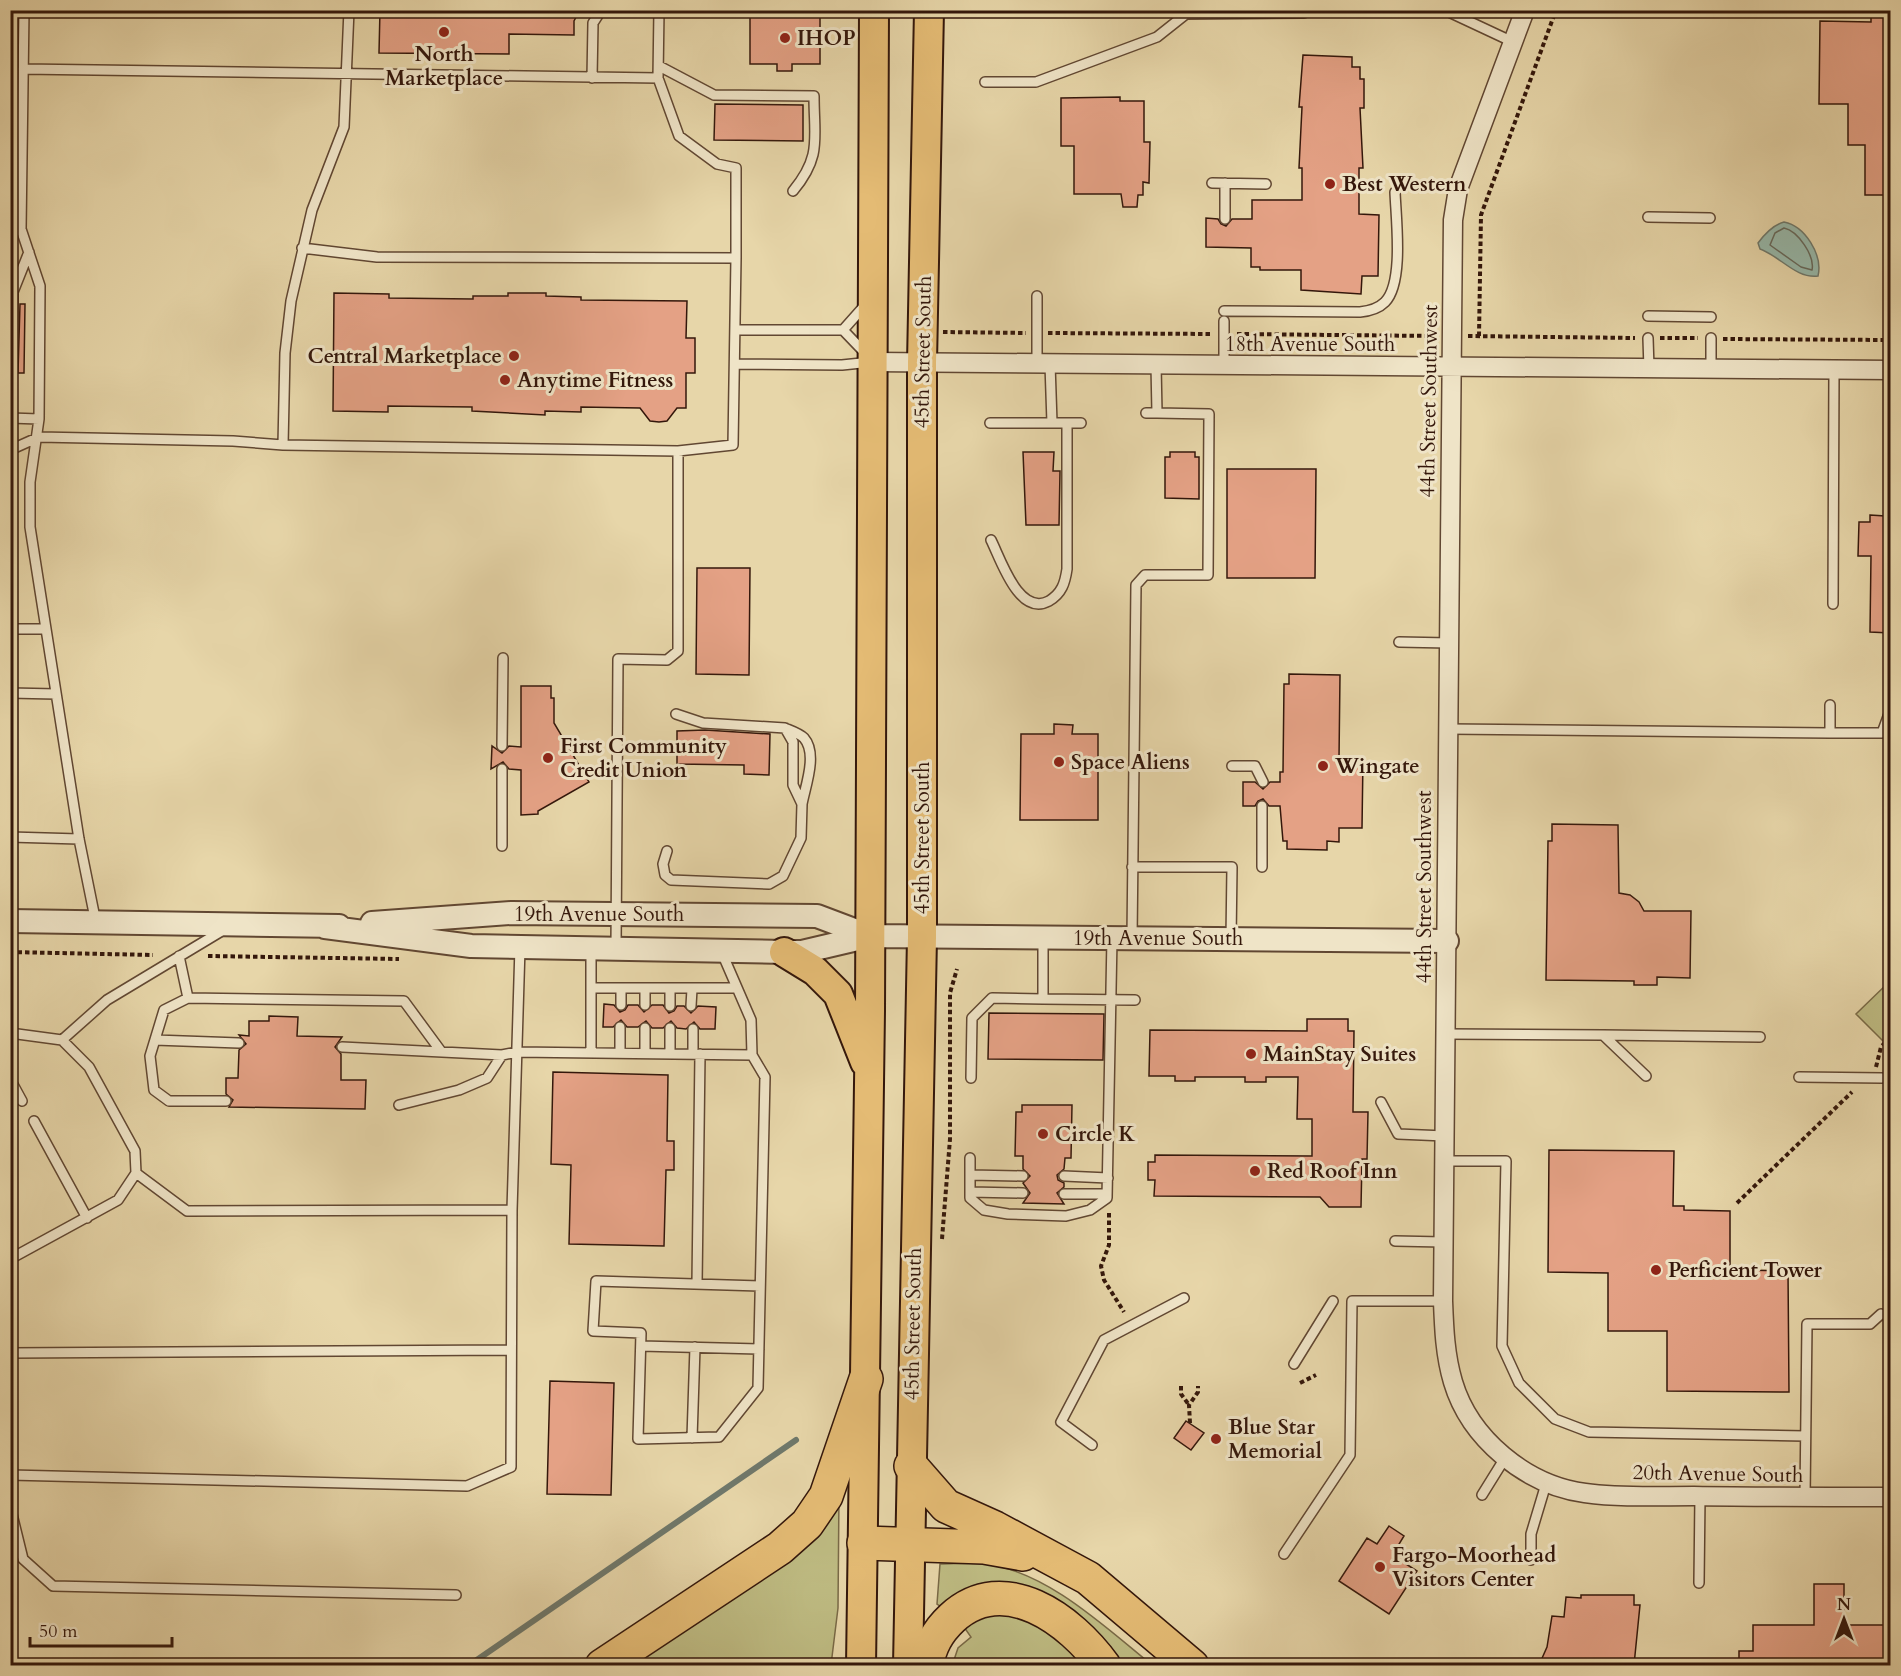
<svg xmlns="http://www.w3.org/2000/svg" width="1901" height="1676" font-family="Cardo,serif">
<rect width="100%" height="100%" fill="#e7d6a9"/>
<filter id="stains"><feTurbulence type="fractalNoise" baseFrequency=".00333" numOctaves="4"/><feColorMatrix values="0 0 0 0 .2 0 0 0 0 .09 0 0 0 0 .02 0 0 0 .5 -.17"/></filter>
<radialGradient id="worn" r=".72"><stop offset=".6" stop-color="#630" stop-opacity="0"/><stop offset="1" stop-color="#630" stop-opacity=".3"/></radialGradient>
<path fill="#bebb82" stroke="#796946" stroke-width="1.5" d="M1890,981V1048L1856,1014Z
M839,1493L838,1608L831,1665L620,1666Z
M940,1564C955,1564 971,1562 986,1564C1048,1572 1106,1628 1152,1665H1121L1107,1646L1073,1614L946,1610L937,1604Z
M1000,1613L1029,1616L1092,1666H952L958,1648L971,1637L964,1627L983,1617Z"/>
<path fill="#97b9ab" stroke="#6f786b" stroke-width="1.5" d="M1784,222C1805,226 1823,255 1818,276C1796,279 1780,256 1760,249L1758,243C1764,235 1773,225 1784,222Z"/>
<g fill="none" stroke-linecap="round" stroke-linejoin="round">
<path stroke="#66685b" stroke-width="1.5" d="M1784,228C1798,231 1815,256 1812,270L1801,267L1770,245L1775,233Z"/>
<path stroke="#6f786b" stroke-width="6" d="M468,1666L796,1440"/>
</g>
<path fill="#e4a185" stroke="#34170b" stroke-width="1.5" d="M380,10H580L574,21V35L509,34V54L379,53Z
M750,10L820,11V64H792V71H777V64H750Z
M1871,10H1890V195H1865V145H1848V104H1819L1820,21L1871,22Z
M1303,55L1352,57V67H1360V79H1364V108H1360L1363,168H1359V214L1379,215L1378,276H1362L1361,294L1301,290V270H1260V267H1251V248L1206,247V218L1218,219L1221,224L1226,226L1232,219H1252V200H1302V168H1299L1302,107H1299Z
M1120,97V101H1144V142H1150L1149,183L1143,182V195H1138L1137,207H1123L1121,194H1074V146H1061V98Z
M715,104L803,105V141L714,140Z
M334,293L389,294V298L473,299V296H508V293H546V296L581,297V300L687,301L686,338H695V373H686V408H677L667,421L659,422L650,421L640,408L581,407V412L545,411V415L472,411V407L388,406V412L333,411Z
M20,304H25L24,373H18Z
M1023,452H1054L1053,471H1060L1059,525H1026Z
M1170,452H1195V457H1199V499L1165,498V457H1170Z
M1227,469H1316L1315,578H1227Z
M1870,515L1885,516L1884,523H1890V633L1870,632L1871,556H1858L1859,522H1870Z
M697,568H750L749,675L696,674Z
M1289,674L1340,675L1339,759H1363L1362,828H1339V842L1327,841V850L1287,849V841H1283L1280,806H1269L1263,799L1258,801L1255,806H1243V782H1255L1263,789L1270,782H1280V772H1283L1284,684H1289Z
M521,686H551V698H554V723L589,782L538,811V814L521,815V770L509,769L503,762L491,769L492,746L502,753L509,746L521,747Z
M1054,724L1073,725L1072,734H1098V820H1020L1021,734H1054Z
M705,730L770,734L769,775L744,774V765L677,764V731Z
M1552,824L1618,825L1619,893L1630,895L1639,902L1644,911H1691L1690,978L1657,977V985H1634V981L1546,980L1548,841H1552Z
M604,1004L614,1005L620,1012L625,1010L628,1005H638L644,1012L652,1005H663L669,1013L674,1011L677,1006H684L691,1013L698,1006L716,1007L715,1029H700L694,1022L686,1029L677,1028L671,1021L663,1028H652L646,1021L638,1027H627L621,1020L613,1027H603Z
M989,1013L1104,1014L1103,1060L988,1059Z
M269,1016L298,1017L297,1036L342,1037L335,1047L341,1054V1080H366L365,1109L229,1107L233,1100L226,1094V1078H238L239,1050L246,1044L239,1035L249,1036V1021H269Z
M1307,1019H1348V1031H1354L1353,1112H1368L1367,1159H1362L1361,1207H1329L1320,1197L1154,1196L1155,1180H1148V1162H1155V1155L1312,1156V1119H1297L1298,1077H1266V1082H1245V1077H1195V1081H1175V1076H1149L1150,1030L1307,1031Z
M553,1072L668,1075L667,1141H674V1170H666L664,1246L569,1244L571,1165L551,1164Z
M1022,1105H1072L1071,1158H1065L1064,1169L1057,1175L1058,1180L1064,1183V1187L1057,1193L1064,1204L1023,1203L1030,1193L1023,1183L1030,1176L1023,1169V1156H1015L1016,1112H1022Z
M1549,1150L1674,1151L1673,1206H1684V1210L1730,1211V1267H1740V1270L1788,1271L1789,1392L1667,1391V1331H1608V1273L1548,1272Z
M550,1381L614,1383L611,1495L547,1494Z
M1186,1421L1204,1433L1191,1450L1174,1438Z
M1389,1526L1404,1536L1396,1549L1410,1559L1406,1564L1417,1571L1389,1614L1339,1581L1367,1538L1377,1544Z
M1814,1584H1844V1625H1884V1651H1890V1665H1739V1651H1753V1625H1814Z
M1581,1595H1634V1605H1640L1634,1665H1539L1547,1647L1552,1616L1564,1617L1566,1597L1581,1598Z"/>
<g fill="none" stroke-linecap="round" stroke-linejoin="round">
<defs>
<path id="service" d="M24,10L21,229L40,286L39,419L30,482V527L79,839L96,923
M1186,10V14L1304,13
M1451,13L1513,42
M659,66L714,95L814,96C814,139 822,156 793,191
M23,69L658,78L659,10
M592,78L593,23L600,12
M658,78L679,136L717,164L736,168V258
M985,82H1036L1157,37L1186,14
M1212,183L1266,184
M1648,217L1710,218
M1225,219V183
M1037,296V364
M1224,311L1360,312C1370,311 1378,309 1385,302C1404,283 1396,219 1395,192
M1648,316L1711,317
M736,330H843L867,355
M843,330L867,303
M1648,338L1649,369
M1711,338V369
M735,364L842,365L871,362
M1050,364L1052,423H1081
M1224,365V321
M1146,413H1157L1156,365
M10,418L39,419
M11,418L13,292L29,252
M990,423H1052
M283,445L678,451L733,445L736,258L377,257L302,248
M10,450L39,437L233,441L283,445L285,353L291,301L312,210L344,127L349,10
M991,540C1001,560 1019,617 1049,601C1062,593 1065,583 1067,569V423
M1833,604L1834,370
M10,629H46
M1399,642L1449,643
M10,693L56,694
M787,729C792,731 800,734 804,738C818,754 805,787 802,804
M1448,729L1830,733V705
M1830,733H1882L1890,711
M502,746L503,658
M1232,766H1255L1263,782
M10,837L79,839
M502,846V769
M667,851L663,864L665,875L671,880L769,884L783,876L801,838L802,804L793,785V742L785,728L703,723L676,714
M1132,867H1232L1231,939
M1262,867V806
M1043,937V999L1135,1000
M1132,938L1136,585L1145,575H1208L1209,414L1157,413
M616,947L618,659L667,660L678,651V451
M179,956L188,998
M591,988H737
M621,988V1005
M645,988V1005
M670,988V1006
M691,1006L692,989
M645,1028V1053
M670,1028V1054
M693,1029V1054
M10,1033L62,1040L89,1067L135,1151L136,1173L118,1200L10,1259
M1446,1034L1603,1035L1646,1076
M1603,1035L1760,1037
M62,1040L107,1000L225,929
M155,1040L239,1043
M342,1047L502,1055L517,1052L752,1055L751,1020L722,953
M591,1053V949
M620,1053V1027
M752,1055L765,1077L758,1388L719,1437L638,1439L641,1333L593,1331L596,1281L760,1286
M1799,1077L1882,1078
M971,1078L972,1018L992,998L1043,999
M10,1079L22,1101
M226,1101H169L154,1090L150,1056L164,1010L188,998L404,1001L440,1050
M1381,1102L1398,1134L1445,1136
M399,1105L459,1090L487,1078L502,1055
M34,1121L87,1218
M970,1158V1198L984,1210L1008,1214L1066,1216L1090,1210L1107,1198L1112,938
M1445,1161H1506L1502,1346L1519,1383L1555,1419L1589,1432L1805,1436
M136,1173L187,1211L512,1210L520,947
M970,1175L1023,1176
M1064,1176L1108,1178
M970,1192L1023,1193
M1064,1194H1107
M1395,1241L1443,1242
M697,1284L700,1054
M641,1346L759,1349
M10,1353L511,1350
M1294,1364L1333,1301
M692,1438L695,1347
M1092,1445L1061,1422L1104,1340L1184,1298
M10,1475L467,1486L511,1467L512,1210
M1482,1495L1505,1458
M1805,1497L1807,1324H1870L1881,1314
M10,1506L23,1559L53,1586L456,1595
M1284,1554L1350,1455L1352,1301H1443
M1531,1560V1534L1546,1484
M1699,1583L1700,1496"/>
<path id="minor" d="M1525,10L1458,189L1453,220L1443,1301C1444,1328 1445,1355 1453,1382C1470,1439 1526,1485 1585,1493C1621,1498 1658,1496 1694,1496C1760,1497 1825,1497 1890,1497
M873,362L1890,370"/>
<path id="tertiary" d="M10,921L339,926
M372,923L511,913L817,916L870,936
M325,927L471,946L784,952H802L870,936L1447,941"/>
<path id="primary" d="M784,952L815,971L838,994L865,1062
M861,1666L870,1011L874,10
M908,1666L922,937V363L929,10"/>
<path id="motorway" d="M911,1466L946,1506L995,1528L1088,1578L1192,1666
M864,1543L984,1547L1023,1554
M602,1666L780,1548L807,1524L826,1496L866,1379
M926,1666C930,1646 937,1632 952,1618C1004,1570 1071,1620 1104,1666"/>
</defs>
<use href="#service" stroke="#614732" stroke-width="12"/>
<use href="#minor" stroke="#614732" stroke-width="21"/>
<use href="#tertiary" stroke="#614732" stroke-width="26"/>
<use href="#primary" stroke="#34170b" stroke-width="32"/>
<use href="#motorway" stroke="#34170b" stroke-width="36"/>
<path stroke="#34170b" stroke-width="4" stroke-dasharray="4.5 3" stroke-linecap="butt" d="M943,332L1026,333
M1048,333L1212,334
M1237,334L1434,336
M1468,336L1635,338
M1479,336L1481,215L1556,10
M1660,338H1698
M1723,339L1890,340
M10,952L153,955
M208,956L399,959
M1876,1067L1881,1047L1890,1037
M1737,1203L1852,1092
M1109,1213V1245L1101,1266L1104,1280L1124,1312
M942,1239L950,1139V993L957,969
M1300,1383L1316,1375
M1181,1386V1394L1189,1405
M1190,1423L1189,1405L1198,1392V1386"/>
<use href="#service" stroke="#efe4c7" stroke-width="9"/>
<use href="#minor" stroke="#efe4c7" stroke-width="18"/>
<use href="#tertiary" stroke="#efe4c7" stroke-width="22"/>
<use href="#primary" stroke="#e4bb74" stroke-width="28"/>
<use href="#motorway" stroke="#e4bb74" stroke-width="33"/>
</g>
<g fill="#8f2418" stroke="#efe4c7" stroke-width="2">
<circle cx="444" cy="32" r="6"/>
<circle cx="785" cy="38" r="6"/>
<circle cx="1330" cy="184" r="6"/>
<circle cx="514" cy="356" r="6"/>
<circle cx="505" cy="380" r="6"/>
<circle cx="548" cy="758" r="6"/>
<circle cx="1059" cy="762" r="6"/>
<circle cx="1323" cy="766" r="6"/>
<circle cx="1251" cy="1054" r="6"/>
<circle cx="1043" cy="1134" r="6"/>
<circle cx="1255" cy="1171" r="6"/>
<circle cx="1656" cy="1270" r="6"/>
<circle cx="1216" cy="1439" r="6"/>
<circle cx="1380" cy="1567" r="6"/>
</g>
<g text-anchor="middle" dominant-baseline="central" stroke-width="6" stroke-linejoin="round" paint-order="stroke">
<g font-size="21" font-weight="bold" fill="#34170b" stroke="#efe4c7" text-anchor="start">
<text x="797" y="38">IHOP</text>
<text x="444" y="54" text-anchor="middle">North<tspan x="444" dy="24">Marketplace</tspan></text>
<text x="1342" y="184">Best Western</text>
<text x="502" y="356" text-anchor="end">Central Marketplace</text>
<text x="517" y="380">Anytime Fitness</text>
<text x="560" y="746">First Community<tspan x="560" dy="24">Credit Union</tspan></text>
<text x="1071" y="762">Space Aliens</text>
<text x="1335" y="766">Wingate</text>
<text x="1263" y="1054">MainStay Suites</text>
<text x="1055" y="1134">Circle K</text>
<text x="1267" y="1171">Red Roof Inn</text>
<text x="1668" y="1270">Perficient Tower</text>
<text x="1228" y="1427">Blue Star<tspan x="1228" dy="24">Memorial</tspan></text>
<text x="1392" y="1555">Fargo-Moorhead<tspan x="1392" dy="24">Visitors Center</tspan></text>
</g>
<g font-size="21" fill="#34170b" stroke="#efe4c7">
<text x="1310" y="344">18th Avenue South</text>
<text transform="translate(923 352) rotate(-89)">45th Street South</text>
<text transform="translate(1429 401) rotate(-89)">44th Street Southwest</text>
<text transform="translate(922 838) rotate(-90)">45th Street South</text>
<text transform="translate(1424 887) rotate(-90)">44th Street Southwest</text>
<text x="599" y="914">19th Avenue South</text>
<text x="1158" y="938">19th Avenue South</text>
<text transform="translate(913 1324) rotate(-89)">45th Street South</text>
<text transform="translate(1718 1474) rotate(1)">20th Avenue South</text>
</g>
</g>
<rect width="1901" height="1676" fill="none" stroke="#e7d6a9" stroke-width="36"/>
<rect x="12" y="12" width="1877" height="1652" fill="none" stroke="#34170b" stroke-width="3"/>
<rect x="18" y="18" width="1865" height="1640" fill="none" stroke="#34170b" stroke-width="1.5"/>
<g transform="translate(1844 1619)" stroke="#efe4c7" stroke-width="4.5" paint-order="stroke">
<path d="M0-4.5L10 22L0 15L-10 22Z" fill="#34170b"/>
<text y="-9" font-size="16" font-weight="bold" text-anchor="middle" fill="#34170b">N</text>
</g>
<path d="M30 1637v9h142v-9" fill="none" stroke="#34170b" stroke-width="3"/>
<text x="39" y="1637" font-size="18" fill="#34170b" stroke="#efe4c7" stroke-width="4.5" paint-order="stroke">50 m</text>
<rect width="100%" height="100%" filter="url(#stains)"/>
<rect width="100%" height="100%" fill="url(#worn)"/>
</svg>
